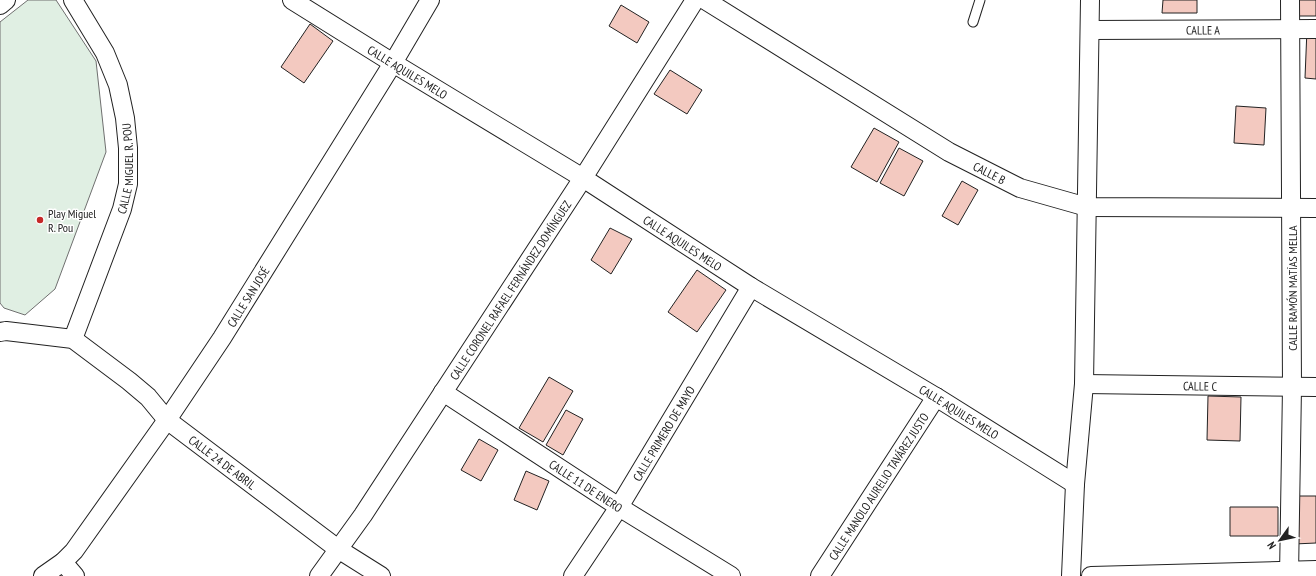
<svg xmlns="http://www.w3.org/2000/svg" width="1316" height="576" font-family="'PT Sans Narrow',sans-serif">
<rect width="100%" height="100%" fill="#fff"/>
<path fill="#e0efe3" stroke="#6f6f6f" d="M28,0H56L96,61L106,152L55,289L25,315L4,308L0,303V22Z"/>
<path fill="#f3c9c0" stroke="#222" d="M1163,0H1197V13H1162Z
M1294,0H1316V16H1295Z
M621,5L649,22L637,43L609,26Z
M310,24L333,41L304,83L281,67Z
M1307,29L1316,30V79L1305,78Z
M670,70L702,90L687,114L654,94Z
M1236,106L1266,108L1264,145L1234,143Z
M874,128L899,142L877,182L851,167Z
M899,148L923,161L904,196L880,183Z
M962,181L978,190L958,225L942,216Z
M610,228L632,239L611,274L591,260Z
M697,270L726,290L697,332L668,312Z
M549,377L573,391L543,442L519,428Z
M1208,396L1241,397L1240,441L1207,440Z
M566,410L583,419L563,455L546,445Z
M479,439L498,450L481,481L461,470Z
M526,471L549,481L537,510L514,500Z
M1293,496H1316V543L1294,544Z
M1230,507H1278V536H1230Z"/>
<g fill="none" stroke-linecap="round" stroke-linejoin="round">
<defs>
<path id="lane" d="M973,22L980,0"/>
<g id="street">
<path id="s1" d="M292,0L393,63L583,178L751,287L936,397L1075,484"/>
<path id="s2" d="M705,0L949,152L1020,188L1087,207L1316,208"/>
<path d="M0,5L6,0"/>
<path id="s3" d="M1090,30L1316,29"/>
<path id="s4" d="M0,332L6,331L23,333L73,339L129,381L148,397L167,420L338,549L381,576"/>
<path id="s5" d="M73,339L122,209L128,184V148L125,118L118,85L105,53L73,0"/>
<path id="s6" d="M1084,384L1316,387"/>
<path id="s7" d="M443,392L619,507L731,576"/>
<path d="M63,562L75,576"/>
<path id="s8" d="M43,576L63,562L74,551L167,420L222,338L393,63L430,0"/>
<path id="s9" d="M319,576L363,515L583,178L695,0"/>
<path id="s10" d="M573,576L619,507L751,287"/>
<path id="s11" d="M820,576L936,397"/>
<path d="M1071,576L1075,484L1084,384L1090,0"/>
<path d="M1091,576L1316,570"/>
<path d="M1289,576L1292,387L1290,0"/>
</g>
</defs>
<use href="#lane" stroke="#222" stroke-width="11"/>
<use href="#street" stroke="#222" stroke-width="20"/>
<use href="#lane" stroke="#fff" stroke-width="9"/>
<use href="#street" stroke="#fff" stroke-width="18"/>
</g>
<circle fill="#c62828" stroke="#fff" stroke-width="1.5" cx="40" cy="220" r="4"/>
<g text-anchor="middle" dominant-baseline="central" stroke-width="3" stroke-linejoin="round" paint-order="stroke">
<g font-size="12" fill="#222" stroke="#fff">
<text stroke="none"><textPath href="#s3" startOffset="113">CALLE A</textPath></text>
<text stroke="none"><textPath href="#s1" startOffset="136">CALLE AQUILES MELO</textPath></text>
<text stroke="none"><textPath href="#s5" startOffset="180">CALLE MIGUEL R. POU</textPath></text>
<text stroke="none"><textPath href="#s2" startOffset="333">CALLE B</textPath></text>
<text stroke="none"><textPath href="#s1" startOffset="460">CALLE AQUILES MELO</textPath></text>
<text transform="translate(1292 288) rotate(-90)">CALLE RAMÓN MATÍAS MELLA</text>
<text stroke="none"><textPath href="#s9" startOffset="344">CALLE CORONEL RAFAEL FERNÁNDEZ DOMÍNGUEZ</textPath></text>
<text stroke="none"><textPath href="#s8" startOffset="348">CALLE SAN JOSÉ</textPath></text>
<text stroke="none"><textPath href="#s6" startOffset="116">CALLE C</textPath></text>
<text stroke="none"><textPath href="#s1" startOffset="784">CALLE AQUILES MELO</textPath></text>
<text stroke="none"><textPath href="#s10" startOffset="169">CALLE PRIMERO DE MAYO</textPath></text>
<text stroke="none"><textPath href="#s4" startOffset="268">CALLE 24 DE ABRIL</textPath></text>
<text stroke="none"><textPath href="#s7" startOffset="171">CALLE 11 DE ENERO</textPath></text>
<text stroke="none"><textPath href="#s11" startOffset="107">CALLE MANOLO AURELIO TAVÁREZ JUSTO</textPath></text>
</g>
<g font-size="12" fill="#222" stroke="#fff" text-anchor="start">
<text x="48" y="213">Play Miguel<tspan x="48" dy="14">R. Pou</tspan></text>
</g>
</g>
<g transform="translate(1280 540) rotate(237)" stroke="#ffffff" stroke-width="3" paint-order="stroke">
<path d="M0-3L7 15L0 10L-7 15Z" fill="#222222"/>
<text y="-6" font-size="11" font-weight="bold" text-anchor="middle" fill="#222222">N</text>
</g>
</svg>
